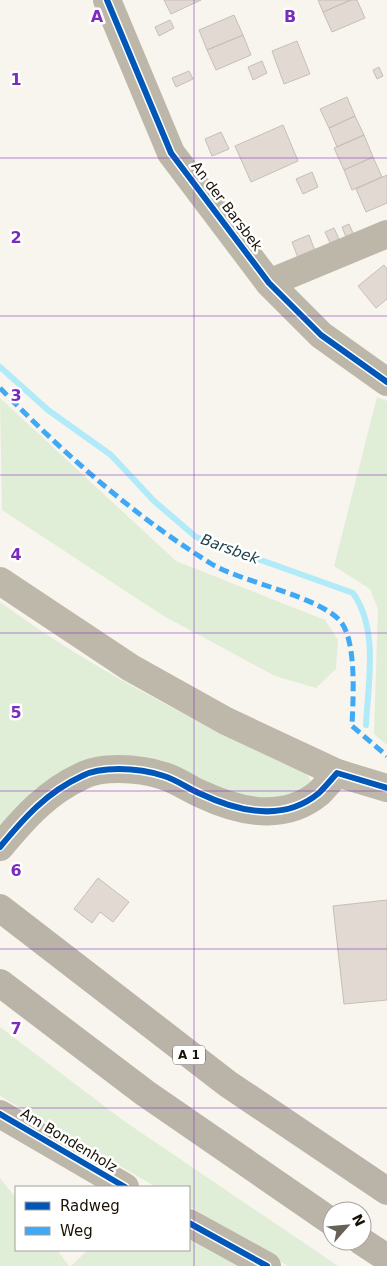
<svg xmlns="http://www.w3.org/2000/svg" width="387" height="1266" font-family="'DejaVu Sans',sans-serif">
<rect width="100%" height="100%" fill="#f8f4ee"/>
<path fill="#e0eed7" d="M377,397L387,401V745L374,734L378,609L370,589L334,566Z
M0,398L176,561L325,620L338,640L336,669L316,688L275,676L162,615L2,510Z
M0,602C94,671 198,723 305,772L311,781L309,788L293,797L246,801L165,764L141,756L103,757L74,766L35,789L0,825Z
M0,1027L124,1121L338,1266H288L189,1206V1187H156L0,1096Z
M0,1178L16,1198V1250H57L69,1266H0Z
M189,1236L240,1266H71L88,1250H189Z"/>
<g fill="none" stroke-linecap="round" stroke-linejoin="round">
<path stroke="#b1eaf8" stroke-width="6" d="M0,367L48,410L111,455L154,501L196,537L353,593C379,630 368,683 366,725"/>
</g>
<path fill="#e2d9d3" stroke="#c6beb9" d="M164,0H201L171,14Z
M318,0H351L323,12Z
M351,0H357L365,18L332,32L323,12Z
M234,15L243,35L207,50L199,30Z
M170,20L174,28L159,36L155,27Z
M243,35L251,55L216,70L207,50Z
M297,41L310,74L284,84L272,51Z
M262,61L267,73L253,80L248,67Z
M379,67L383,76L377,79L373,70Z
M189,71L193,79L176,87L172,78Z
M347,97L355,116L329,128L320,109Z
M355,116L364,135L337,147L329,128Z
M283,125L298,161L251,182L235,146Z
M221,132L229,149L212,156L205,139Z
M364,135L373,157L344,170L334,148Z
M373,157L382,177L352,190L344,170Z
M312,172L318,187L303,194L296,179Z
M387,175V203L366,212L356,189Z
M349,224L353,233L346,237L342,227Z
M334,228L339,239L330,243L325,232Z
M309,235L315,251L298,258L292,242Z
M384,265L387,269V299L376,308L358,286Z
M98,878L129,902L113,922L100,912L92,923L74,909Z
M387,900V1000L344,1004L333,906Z"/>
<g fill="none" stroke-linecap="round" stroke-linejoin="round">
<path stroke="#bcb7a9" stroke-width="28" d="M107,0L171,153L269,283L321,335L387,382
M269,283L387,234
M0,847C24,818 47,792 82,776C93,770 107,769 119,769C134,769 149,771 164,776C177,780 189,789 201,794C239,812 284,822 319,793C325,787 331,780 337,773
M0,1114L125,1187
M189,1223L267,1266"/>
<path stroke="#beb8aa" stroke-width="28" d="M0,581L131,668L226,721L337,773L387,788"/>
<path stroke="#bab3a7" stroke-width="28" d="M0,908L228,1084L387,1191
M0,983L145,1093L332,1222
M361,1241L387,1258"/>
<path stroke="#3fa9f5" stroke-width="5" stroke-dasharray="10 5" stroke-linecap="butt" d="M0,388C63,453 133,515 210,563C240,582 320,596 341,622C357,643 353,700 352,726L387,756"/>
<defs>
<path id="cycleway" d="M107,0L171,153L269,283L321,335L387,382
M0,847C24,818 47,792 82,776C93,770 107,769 119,769C134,769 149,771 164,776C177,780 189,789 201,794C239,812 284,822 319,793C325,787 331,780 337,773L387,788
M0,1114L125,1187
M189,1223L267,1266"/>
</defs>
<use href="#cycleway" stroke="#fff" stroke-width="9"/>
<use href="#cycleway" stroke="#0057b8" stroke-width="6"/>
</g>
<path fill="none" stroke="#7b2cbf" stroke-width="1" stroke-opacity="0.55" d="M194,0V1266M0,158H387M0,316H387M0,475H387M0,633H387M0,791H387M0,949H387M0,1108H387"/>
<g text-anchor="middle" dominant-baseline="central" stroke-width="5" stroke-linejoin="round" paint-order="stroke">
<rect fill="#fff" stroke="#5e5951" stroke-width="1" x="173" y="1045.5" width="32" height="19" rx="4"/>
<g font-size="12" font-weight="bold" fill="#191207">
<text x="189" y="1055">A 1</text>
</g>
<g font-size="14" fill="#191207" stroke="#fff">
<text transform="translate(227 206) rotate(53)">An der Barsbek</text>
<text transform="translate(69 1140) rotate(31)">Am Bondenholz</text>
</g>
<g font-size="15" font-style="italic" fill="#1e444e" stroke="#fff">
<text transform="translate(230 549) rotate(20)">Barsbek</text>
</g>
</g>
<g font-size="16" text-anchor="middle" font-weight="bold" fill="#7b2cbf" stroke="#fff" stroke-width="5" stroke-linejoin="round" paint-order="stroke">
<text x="97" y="22">A</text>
<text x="290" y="22">B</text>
<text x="16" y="85">1</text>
<text x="16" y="243">2</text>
<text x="16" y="401">3</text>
<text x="16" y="560">4</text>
<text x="16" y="718">5</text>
<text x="16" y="876">6</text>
<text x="16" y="1034">7</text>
</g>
<rect x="15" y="1186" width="175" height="65" fill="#ffffff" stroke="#a3a09c"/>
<rect x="25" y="1202" width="25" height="8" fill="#0057b8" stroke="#a3a09c"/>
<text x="60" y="1211" font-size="15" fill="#191207">Radweg</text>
<rect x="25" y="1227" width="25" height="8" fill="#3fa9f5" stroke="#a3a09c"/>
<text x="60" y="1236" font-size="15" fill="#191207">Weg</text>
<g transform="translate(347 1226) rotate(63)"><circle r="24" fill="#ffffff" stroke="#a3a09c"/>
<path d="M0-4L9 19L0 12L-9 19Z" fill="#676158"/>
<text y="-8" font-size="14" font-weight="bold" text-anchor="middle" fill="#191207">N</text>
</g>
</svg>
